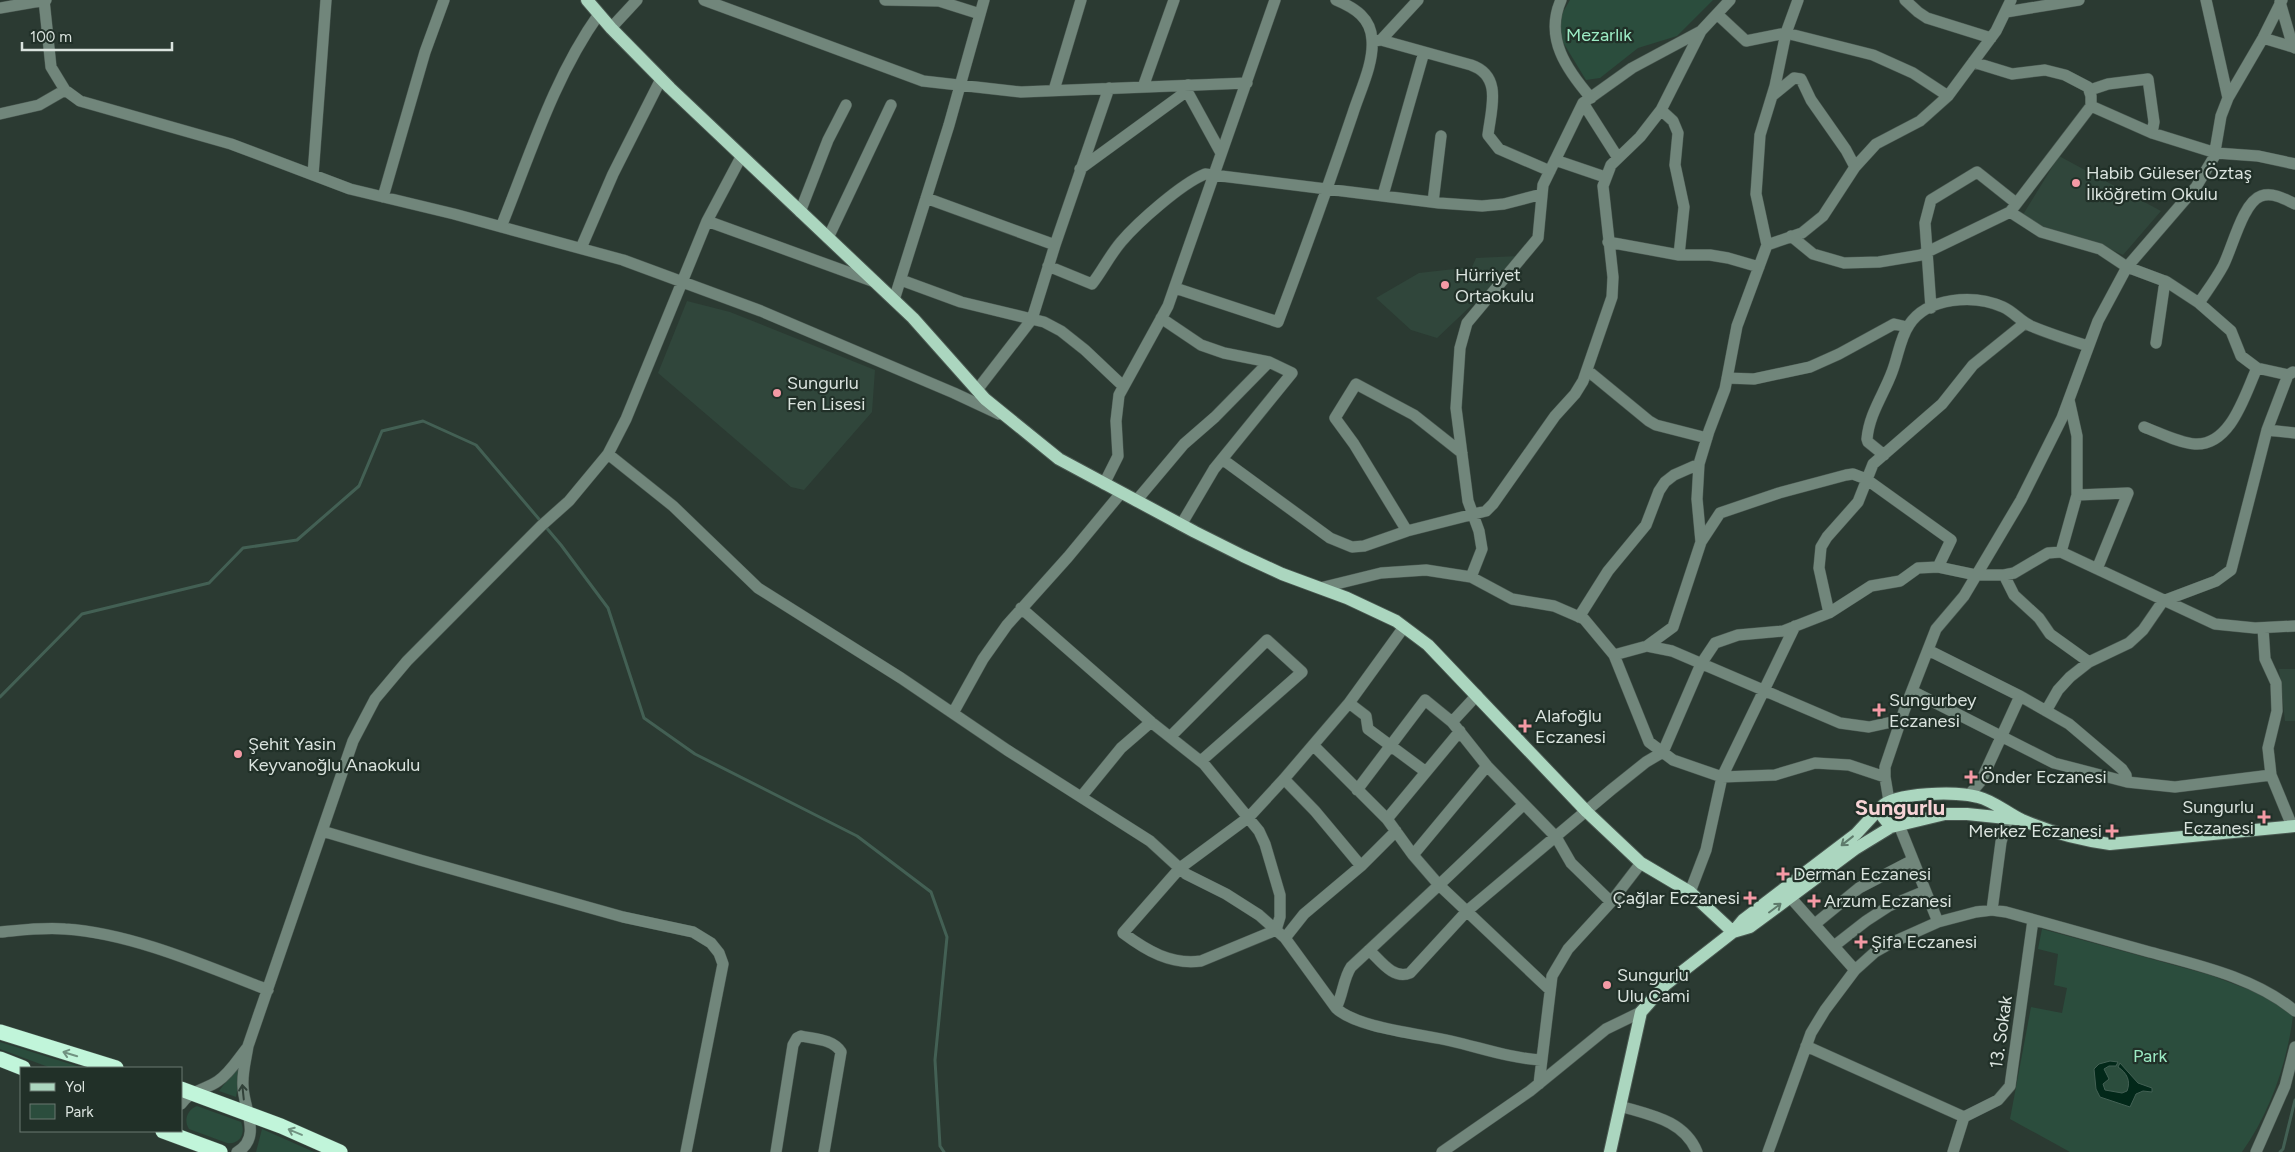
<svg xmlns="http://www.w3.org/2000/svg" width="2295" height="1152" font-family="Figtree,sans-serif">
<rect width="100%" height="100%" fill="#2b3a32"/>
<path fill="#30463b" d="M2059,156L2161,211L2123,255L2093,241L2019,221Z
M1519,256L1512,267L1437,338L1411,330L1376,298L1419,273L1472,267L1476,258Z
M687,301L730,312L875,370L872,412L804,490L791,487L658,373Z
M2279,669H2295V721H2285Z"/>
<path fill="#2b4d3d" d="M1570,0H1713L1677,36L1638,48L1600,78L1586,80L1561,39L1560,17Z
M2042,929L2210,975L2271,998L2293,1016C2287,1063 2270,1113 2242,1152H2070L2010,1119L2031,1007L2062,1013L2067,988L2054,985L2058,954L2038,949Z
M0,1042L83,1068H51L0,1049Z
M242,1061L236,1097L219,1091Z
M197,1106L241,1122C246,1133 240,1145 227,1143L189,1129C183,1120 188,1109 197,1106Z
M262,1129L314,1152H256Z"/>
<path fill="#022819" stroke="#436054" d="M2110,1061L2118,1062L2116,1066H2109L2104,1069L2109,1079L2103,1084L2105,1090L2122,1093L2127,1091C2131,1081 2127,1073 2118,1067L2120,1063L2138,1083L2152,1088V1092L2143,1091L2136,1094L2130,1107L2100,1097L2096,1089L2094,1069L2099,1064Z"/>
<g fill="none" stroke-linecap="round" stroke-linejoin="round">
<path stroke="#436054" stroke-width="3" d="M0,697L82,614L209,583L243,548L297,540L359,486L382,431L423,421L476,445L561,545L608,608L644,718L695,754L857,836L931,892L947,937L935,1060L940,1146L944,1152
M2280,1152L2283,1149L2295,1100"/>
<defs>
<path id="minor" d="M44,0L51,67L65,90L80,101L231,144L350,189L454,214L623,260L761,311L954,393L999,414
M704,0L923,81L1021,92L1247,83
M885,0L939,1L980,14
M1561,0C1544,38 1567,70 1591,98
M1905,0L1918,12L1927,18L1991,38
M2206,0L2228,98
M2280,2L2293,47L2295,48
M0,8L46,0
M2006,12L2079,0
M1717,14L1746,41L1786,33L1873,55L1913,73L1948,96
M611,28L637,0
M2263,38L2293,47
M1381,40L1471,65C1503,76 1491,109 1488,135L1499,149L1550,171
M1374,41L1381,40L1418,0
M1973,62L2012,74L2045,70L2065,75L2088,87L2091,96V106L2152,133L2216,153L2258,156L2295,164
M1143,87L1174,0
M1054,90L1081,0
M2090,90L2108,84L2148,79L2154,122L2152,133
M1187,91L1221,153
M1772,96L1794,78L1801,79L1811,100L1846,150L1855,167
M1583,103L1618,158
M1661,110L1673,121L1678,133L1675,165L1684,207L1679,255
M0,114L39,105L65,90
M1555,160L1605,177
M1080,169L1187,91L1188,85
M313,175L326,0
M1383,195L1424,52
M383,197L425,52L444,0
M926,198L1055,245
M1433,202L1441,136
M800,212L828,140L846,105
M2010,212L2041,232L2100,249L2127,267L2167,282L2199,303L2231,331L2241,356L2257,368L2288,375L2293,372
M707,221L875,282
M501,227C530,155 554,77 599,14
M1791,236L1813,254L1844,263L1879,262L1921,255L2010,212L2091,106
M828,238L891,105
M1608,242L1679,255H1710L1728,258L1759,267
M1767,245L1802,233L1823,216L1855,167L1876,144L1920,121L1948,96L1996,31L2011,0
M581,248L613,174L661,79
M1048,266L1092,284C1102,271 1110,255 1121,242C1138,222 1181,184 1205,174L1439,203L1482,206L1504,204L1542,194
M901,280L961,302L1044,322L1061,331L1085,350L1123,386
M1175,288L1278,322C1304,253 1329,184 1353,113C1360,91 1374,63 1372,40C1371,18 1355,8 1336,0
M894,300L949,125L984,0
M2199,303C2207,291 2216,279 2223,266C2232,249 2243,202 2261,196C2273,192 2285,199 2295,204
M1931,308L1925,223L1931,200L1977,172L2016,203
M1161,318L1201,345L1224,353L1269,362L1292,373L1214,469L1181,525
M2156,343L2165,281
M1587,370L1649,421L1656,425L1707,438
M1727,378L1754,379L1810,367L1839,354L1894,324L1907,327
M977,390L1032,319L1055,245L1109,88
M2144,427C2160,433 2179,443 2195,444C2231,446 2245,394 2257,368
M2267,430L2295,433
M608,454L673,506L758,588L901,678L1007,750L1150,841L1186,874L1226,894L1259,915L1285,938L1336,1008C1356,1028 1422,1034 1451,1041C1482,1048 1509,1058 1541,1060
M1884,455L1868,442L1867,439C1869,414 1884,394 1892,372C1898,357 1900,338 1909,325C1927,297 1974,294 2003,307C2014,312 2020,321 2031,326C2050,334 2069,340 2088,346
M1222,459L1330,538L1352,547L1364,546L1407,531L1486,511L1493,504L1555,416L1575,394L1583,381L1612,297L1613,277L1603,186L1611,165L1640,137L1661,110L1701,31
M1104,484L1118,456L1116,421L1119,395L1168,306L1275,0
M2077,495L2128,493L2097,569
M1136,501L1184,444L1215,417L1269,362
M1407,531L1354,444L1335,418L1356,384L1414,415L1462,453
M1701,542L1697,499L1699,464L1709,431L1725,389L1737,326L1767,245L1756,194L1760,135L1775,86L1786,33L1798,0
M2061,552L2077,495V436L2069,400
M2004,575L2014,595L2039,618L2050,634L2089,662
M1471,577L1482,549L1479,531L1468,501L1456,408L1460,348L1467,323L1538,238L1543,185L1583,103L1632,68L1701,31L1730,0
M1320,588L1381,573L1426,570L1471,577L1512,599L1554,606L1584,619L1614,655L1649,742L1673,760L1722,777L1775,775L1815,763L1849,765L1885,777
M1021,608L1151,722
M1829,613L1819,568L1821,547L1827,537L1858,502L1873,464L1942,404L1973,365L2025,323
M1579,617L1608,571L1646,525L1659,491L1665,482L1674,475L1699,464
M2263,628L2265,659L2276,683L2277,711L2268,748L2271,775L2292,826
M1647,646L1673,627L1701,542L1720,513L1779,493L1846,475L1853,474L1866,479L1951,540L1938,567
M1928,650L2020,696L2069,724L2122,769L2126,775L2127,782
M1614,655L1647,646L1672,651L1840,723L1869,727L1901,720
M1912,691L2054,763L2127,782L2175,787L2271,775
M1349,703L1366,716L1368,729L1426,772
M2046,711L2058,690L2070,677L2089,662L2129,643L2143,630L2163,601L2216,581L2231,570L2267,430L2288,375
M953,713L983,659L1007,625L1068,557L1121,493
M1452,722L1477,695
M1170,737L1267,640L1302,672L1201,761
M1313,745L1387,819L1413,855
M1284,779L1315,811L1361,866L1396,831
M1357,790L1425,700L1452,722L1487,766L1556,837L1571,863L1611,902
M1969,795L1981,781L2020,696
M1081,797L1121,748L1151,722L1204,764L1259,831L1265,844L1280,895V917L1276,930L1201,961C1171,965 1147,951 1123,933L1180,868L1249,817L1284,779L1349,703L1404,627
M1889,801L1885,777V767L1904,711L1936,629L1964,596L2021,500L2062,418L2098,321L2127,267L2196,187L2214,157L2221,116L2228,98L2263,38L2282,0
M1523,805L1439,885L1550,990
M1387,819L1460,731
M1899,825L1938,922
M322,831L420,860L623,917L693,932L711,943L719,953L723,964L686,1152
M1690,892L1706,850L1722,777L1795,626
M1790,897L1855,970
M1992,910L2001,842L2008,818
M1815,924L1859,888L1913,860
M0,932C22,930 44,927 65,929C131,933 206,966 268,990
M1285,938L1304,914L1361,866
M1834,946L1866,921L1889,906L1925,891
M1369,950C1380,960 1393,980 1410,973L1467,911L1611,790L1646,762L1663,752L1701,664L1715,643L1738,635L1783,631L1829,613L1871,586L1900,581L1918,568L1938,567L1976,575H2004L2014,573L2048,553L2061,552L2215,624L2255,628L2295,626
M1336,1008C1343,995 1343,979 1351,967L1439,885L1413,855L1487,766
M1806,1046L1964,1117
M1539,1084L1552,976L1568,949L1611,902L1641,863
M181,1104C191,1090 205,1090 218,1081C230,1073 238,1059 247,1048
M1620,1106C1650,1115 1684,1120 1697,1152
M237,1152C263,1138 243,1107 243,1086C242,1073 246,1059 248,1046L353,741L375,699L407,661L541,526L569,501L608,454L626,419L707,221L741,157
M776,1152L793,1045L797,1038L801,1036C814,1039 833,1039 841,1052L824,1152
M1442,1152L1530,1091L1606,1029L1641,1012
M1768,1152L1811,1033L1825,1010L1855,970L1875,952L1891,943L1938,922L1976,912L1992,910L2006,912C2053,925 2100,938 2146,951C2197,965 2254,977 2295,1011
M1953,1152L1964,1117L1998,1100L2010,1086L2033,920
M2256,1152L2285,1086L2295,1047"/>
<path id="major" d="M587,0L611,28L670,88L913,318L985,399L1059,459L1195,532L1243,556L1282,574L1347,598L1396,621L1428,645L1587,812L1641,863L1690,892L1733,932
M1891,827L1883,817L1881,807C1895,792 1958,791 1978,797C1994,801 2007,813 2022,820C2050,832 2080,840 2110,844L2295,826
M1733,932L1750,927L1855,849L1891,827L1945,814H1967L2016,819
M1610,1152L1641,1012L1665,985L1733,932L1743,920L1856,834L1881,807"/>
<path id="highway" d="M0,1032L116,1068
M0,1059L23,1068
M181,1089L281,1126L340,1152
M163,1131L220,1152"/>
</defs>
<use href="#minor" stroke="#4a5851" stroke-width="12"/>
<use href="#major" stroke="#4a5851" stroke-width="14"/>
<use href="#highway" stroke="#4a5851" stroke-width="16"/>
<use href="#minor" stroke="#71867b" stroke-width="11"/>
<use href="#major" stroke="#abd6bf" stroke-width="12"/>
<use href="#highway" stroke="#c1f5da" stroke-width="15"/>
</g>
<defs><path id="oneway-shaft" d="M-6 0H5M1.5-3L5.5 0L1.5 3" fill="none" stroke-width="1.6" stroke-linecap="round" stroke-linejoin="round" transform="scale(1.25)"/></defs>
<g stroke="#5f7b6c">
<use href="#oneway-shaft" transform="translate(1847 841) rotate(142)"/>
<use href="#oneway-shaft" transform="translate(1775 908) rotate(-37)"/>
</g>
<g stroke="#719281">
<use href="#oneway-shaft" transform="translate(70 1054) rotate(-163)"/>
<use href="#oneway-shaft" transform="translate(295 1132) rotate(-157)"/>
</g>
<use stroke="#314139" href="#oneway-shaft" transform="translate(243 1092) rotate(-96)"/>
<g fill="#f49aa5" stroke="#213028" stroke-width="2">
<circle cx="2076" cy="183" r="5"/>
<circle cx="1445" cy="285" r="5"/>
<circle cx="777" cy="393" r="5"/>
<path d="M1876.5 702.5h5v5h5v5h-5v5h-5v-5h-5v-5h5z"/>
<path d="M1522.5 718.5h5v5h5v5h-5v5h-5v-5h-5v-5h5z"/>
<circle cx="238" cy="754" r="5"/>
<path d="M1968.5 769.5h5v5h5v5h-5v5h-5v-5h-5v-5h5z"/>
<path d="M2261.5 809.5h5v5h5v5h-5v5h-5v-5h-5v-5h5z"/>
<path d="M2109.5 823.5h5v5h5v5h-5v5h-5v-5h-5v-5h5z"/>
<path d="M1780.5 866.5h5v5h5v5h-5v5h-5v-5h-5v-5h5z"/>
<path d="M1747.5 890.5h5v5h5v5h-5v5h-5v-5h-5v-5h5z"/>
<path d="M1811.5 893.5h5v5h5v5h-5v5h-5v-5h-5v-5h5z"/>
<path d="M1858.5 934.5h5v5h5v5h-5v5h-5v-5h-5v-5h5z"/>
<circle cx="1607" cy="985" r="5"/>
</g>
<g text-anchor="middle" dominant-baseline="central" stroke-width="4.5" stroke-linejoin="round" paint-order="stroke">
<g font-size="18" fill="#9cebc4" stroke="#213028">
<text x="1599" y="35">Mezarlık</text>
<text x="2150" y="1056">Park</text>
</g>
<g font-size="18" fill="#dae3de" stroke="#213028" text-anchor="start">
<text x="2086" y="173">Habib Güleser Öztaş<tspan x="2086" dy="21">İlköğretim Okulu</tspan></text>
<text x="1455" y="275">Hürriyet<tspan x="1455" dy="21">Ortaokulu</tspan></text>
<text x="787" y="383">Sungurlu<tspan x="787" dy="21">Fen Lisesi</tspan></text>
<text x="1889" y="700">Sungurbey<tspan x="1889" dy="21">Eczanesi</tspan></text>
<text x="1535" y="716">Alafoğlu<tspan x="1535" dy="21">Eczanesi</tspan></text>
<text x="248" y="744">Şehit Yasin<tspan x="248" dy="21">Keyvanoğlu Anaokulu</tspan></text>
<text x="1981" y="777">Önder Eczanesi</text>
<text x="2254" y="807" text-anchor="end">Sungurlu<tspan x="2254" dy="21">Eczanesi</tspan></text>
<text x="2102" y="831" text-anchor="end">Merkez Eczanesi</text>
<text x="1793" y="874">Derman Eczanesi</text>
<text x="1740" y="898" text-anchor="end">Çağlar Eczanesi</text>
<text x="1824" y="901">Arzum Eczanesi</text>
<text x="1871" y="942">Şifa Eczanesi</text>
<text x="1617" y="975">Sungurlu<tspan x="1617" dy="21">Ulu Cami</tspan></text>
</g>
<g font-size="18" fill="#dae3de" stroke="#213028">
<text transform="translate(2001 1032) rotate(-82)">13. Sokak</text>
</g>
<g font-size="22" font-weight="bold" fill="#f7d3d6" stroke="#213028">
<text x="1900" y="807">Sungurlu</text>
</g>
</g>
<rect x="20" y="1067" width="162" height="65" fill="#213028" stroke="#6b7871"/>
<rect x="30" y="1083" width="25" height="8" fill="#abd6bf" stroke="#6b7871"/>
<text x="65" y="1092" font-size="15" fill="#dae3de">Yol</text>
<rect x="30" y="1104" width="25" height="15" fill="#2b4d3d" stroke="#6b7871"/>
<text x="65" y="1117" font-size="15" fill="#dae3de">Park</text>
<path d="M22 42v8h150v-8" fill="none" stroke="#dae3de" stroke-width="2.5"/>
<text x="30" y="42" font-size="15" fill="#dae3de" stroke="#213028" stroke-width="4" paint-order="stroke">100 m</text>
</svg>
